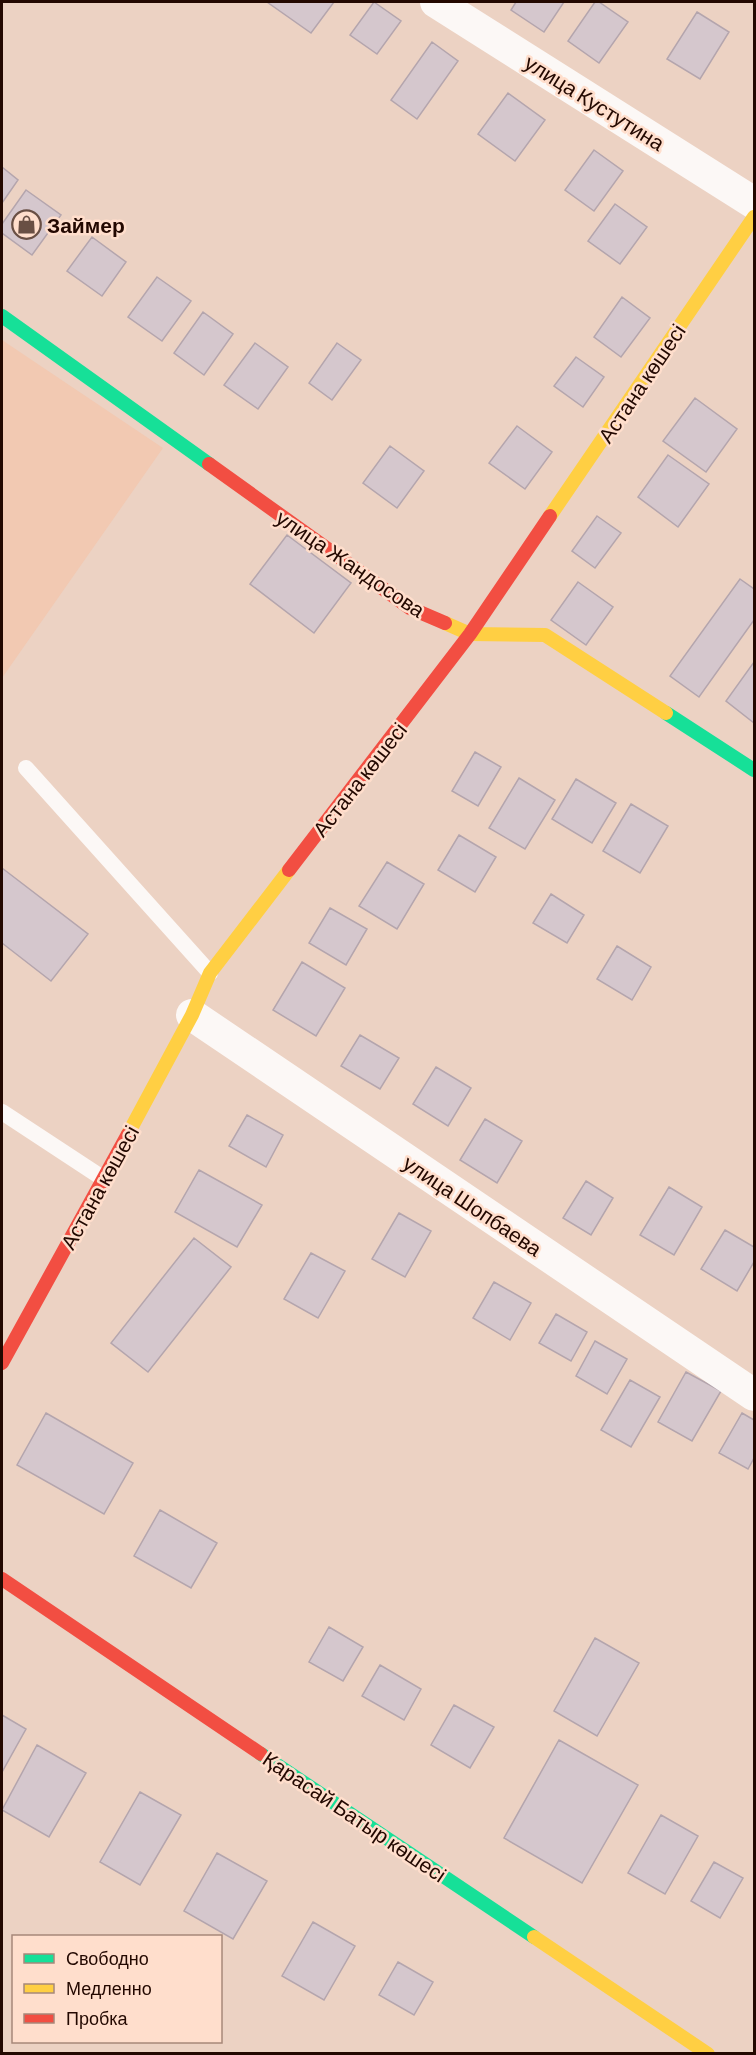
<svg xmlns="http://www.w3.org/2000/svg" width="756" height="2055" font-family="Barlow,sans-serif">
<rect width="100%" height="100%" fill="#ecd2c3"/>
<path fill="#f2c9b2" d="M2,340L163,448L2,678Z"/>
<path fill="#d5c7cd" stroke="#b4a5ad" stroke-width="1.5" d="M267,2H334L311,33Z
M374,2L401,21L377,54L350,35Z
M516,2H564L544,32L511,10Z
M595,2H599L628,22L599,63L568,41Z
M697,12L729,32L700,79L667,59Z
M432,42L458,61L417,119L391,100Z
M508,93L545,120L515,161L478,134Z
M594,150L623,171L594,211L565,190Z
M2,167L18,180L2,203Z
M26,190L61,215L32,255L2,233V224Z
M615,204L647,227L620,264L588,241Z
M92,237L126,262L102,296L67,271Z
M157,277L191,301L162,341L128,317Z
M622,297L650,318L621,357L594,337Z
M203,312L233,334L204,375L174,353Z
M255,343L288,367L258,409L224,385Z
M337,343L361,360L332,400L309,383Z
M576,357L604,377L583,407L554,386Z
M695,398L737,429L706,472L663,441Z
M517,426L552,452L525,489L489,463Z
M390,446L424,471L397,508L363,483Z
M668,455L709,484L678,527L638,497Z
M597,516L621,533L595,568L572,551Z
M287,535L351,583L314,633L250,584Z
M740,579L754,589V620L699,697L670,676Z
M578,582L613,607L586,645L551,620Z
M754,662V723L726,701Z
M475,752L501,767L478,806L452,791Z
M519,778L555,800L525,849L489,828Z
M576,779L616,803L592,843L552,819Z
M631,804L668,826L640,873L603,851Z
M459,835L496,857L475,892L438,870Z
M387,862L424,884L397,929L359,906Z
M2,868L88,934L51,981L2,943Z
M551,894L584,915L567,943L533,923Z
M330,908L367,929L346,965L309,943Z
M617,946L651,967L632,1000L597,979Z
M302,962L345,988L316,1036L273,1010Z
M360,1035L399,1058L380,1089L341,1066Z
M436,1067L471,1088L448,1126L413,1104Z
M247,1115L283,1135L266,1167L229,1146Z
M485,1119L522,1141L497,1183L460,1160Z
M199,1170L262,1205L237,1247L175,1212Z
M586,1181L613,1198L591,1235L563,1218Z
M669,1187L702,1207L674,1255L640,1235Z
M399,1213L431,1231L405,1277L372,1259Z
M725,1230L754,1247V1262L737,1291L701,1269Z
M194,1238L231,1267L148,1372L111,1343Z
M311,1253L345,1271L318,1318L284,1299Z
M494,1282L531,1303L510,1340L473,1318Z
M556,1314L587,1332L571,1361L539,1343Z
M595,1341L627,1359L607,1394L576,1376Z
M686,1372L721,1391L692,1441L658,1422Z
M630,1380L660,1397L631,1447L601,1430Z
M46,1413L133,1463L104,1514L17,1465Z
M742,1413L754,1420V1458L748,1469L719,1453Z
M160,1510L217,1543L191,1588L134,1556Z
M329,1627L363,1647L343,1681L309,1662Z
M595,1638L639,1663L597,1736L554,1711Z
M380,1665L421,1689L404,1720L362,1696Z
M454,1705L494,1727L470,1768L431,1745Z
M2,1715L26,1729L2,1772Z
M559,1740L638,1785L582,1883L504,1838Z
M37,1745L86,1773L49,1837L2,1810Z
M140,1792L181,1815L140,1885L100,1862Z
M661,1815L698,1836L665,1894L628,1873Z
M217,1853L267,1881L233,1939L184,1911Z
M714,1862L743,1878L720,1918L691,1901Z
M313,1922L355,1946L324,2000L282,1976Z
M398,1962L433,1982L414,2015L379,1995Z"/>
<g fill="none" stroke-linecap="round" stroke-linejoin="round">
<path stroke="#fcf8f6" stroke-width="16" d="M26,768L210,973
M2,1112L104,1179"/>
<path stroke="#fcf8f6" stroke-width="32" d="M436,2L754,203
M192,1015L754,1395"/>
<path stroke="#16e098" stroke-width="14" d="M2,316L209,464
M666,713L754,770
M261,1754L534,1937"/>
<path stroke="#ffcf43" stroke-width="14" d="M550,516L754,217
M445,623L470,634L545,635L666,713
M128,1134L192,1015L210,973L289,870
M534,1937L708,2054"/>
<path stroke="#f24e42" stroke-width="14" d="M209,464L410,608L445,623
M289,870L470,634L550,516
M2,1363L128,1134
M2,1579L261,1754"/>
</g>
<defs>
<symbol id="shop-ring" viewBox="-11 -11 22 22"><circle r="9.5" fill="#ffdecc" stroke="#694f44" stroke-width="1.5"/><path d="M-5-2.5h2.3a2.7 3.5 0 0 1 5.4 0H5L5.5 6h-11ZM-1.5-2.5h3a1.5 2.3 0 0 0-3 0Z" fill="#694f44"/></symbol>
</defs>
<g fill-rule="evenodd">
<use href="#shop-ring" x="10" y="208" width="33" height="33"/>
</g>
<g text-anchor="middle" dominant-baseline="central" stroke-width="5" stroke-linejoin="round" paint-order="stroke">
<g font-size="21" fill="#230800" stroke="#ffdecc">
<text transform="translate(595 102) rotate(32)">улица Кустутина</text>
<text transform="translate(641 383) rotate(-56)">Астана көшесі</text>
<text transform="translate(351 563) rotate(34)">улица Жандосова</text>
<text transform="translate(359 779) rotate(-52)">Астана көшесі</text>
<text transform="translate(99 1187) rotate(-61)">Астана көшесі</text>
<text transform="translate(473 1205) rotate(34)">улица Шопбаева</text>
<text transform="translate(355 1816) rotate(34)">Қарасай Батыр көшесі</text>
</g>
<g font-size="21" font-weight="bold" fill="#230800" stroke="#ffdecc" text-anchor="start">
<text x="47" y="224">Займер</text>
</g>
</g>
<rect width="756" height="2055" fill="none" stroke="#230800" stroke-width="6"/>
<rect x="12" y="1935" width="210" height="108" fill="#ffdecc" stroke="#a7887a" stroke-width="1.5"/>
<rect x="24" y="1954" width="30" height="9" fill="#16e098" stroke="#a7887a" stroke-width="1.5"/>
<text x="66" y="1965" font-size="18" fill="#230800">Свободно</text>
<rect x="24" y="1984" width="30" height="9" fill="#ffcf43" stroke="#a7887a" stroke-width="1.5"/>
<text x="66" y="1995" font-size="18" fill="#230800">Медленно</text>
<rect x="24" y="2014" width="30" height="9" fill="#f24e42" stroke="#a7887a" stroke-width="1.5"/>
<text x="66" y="2025" font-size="18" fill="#230800">Пробка</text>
</svg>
